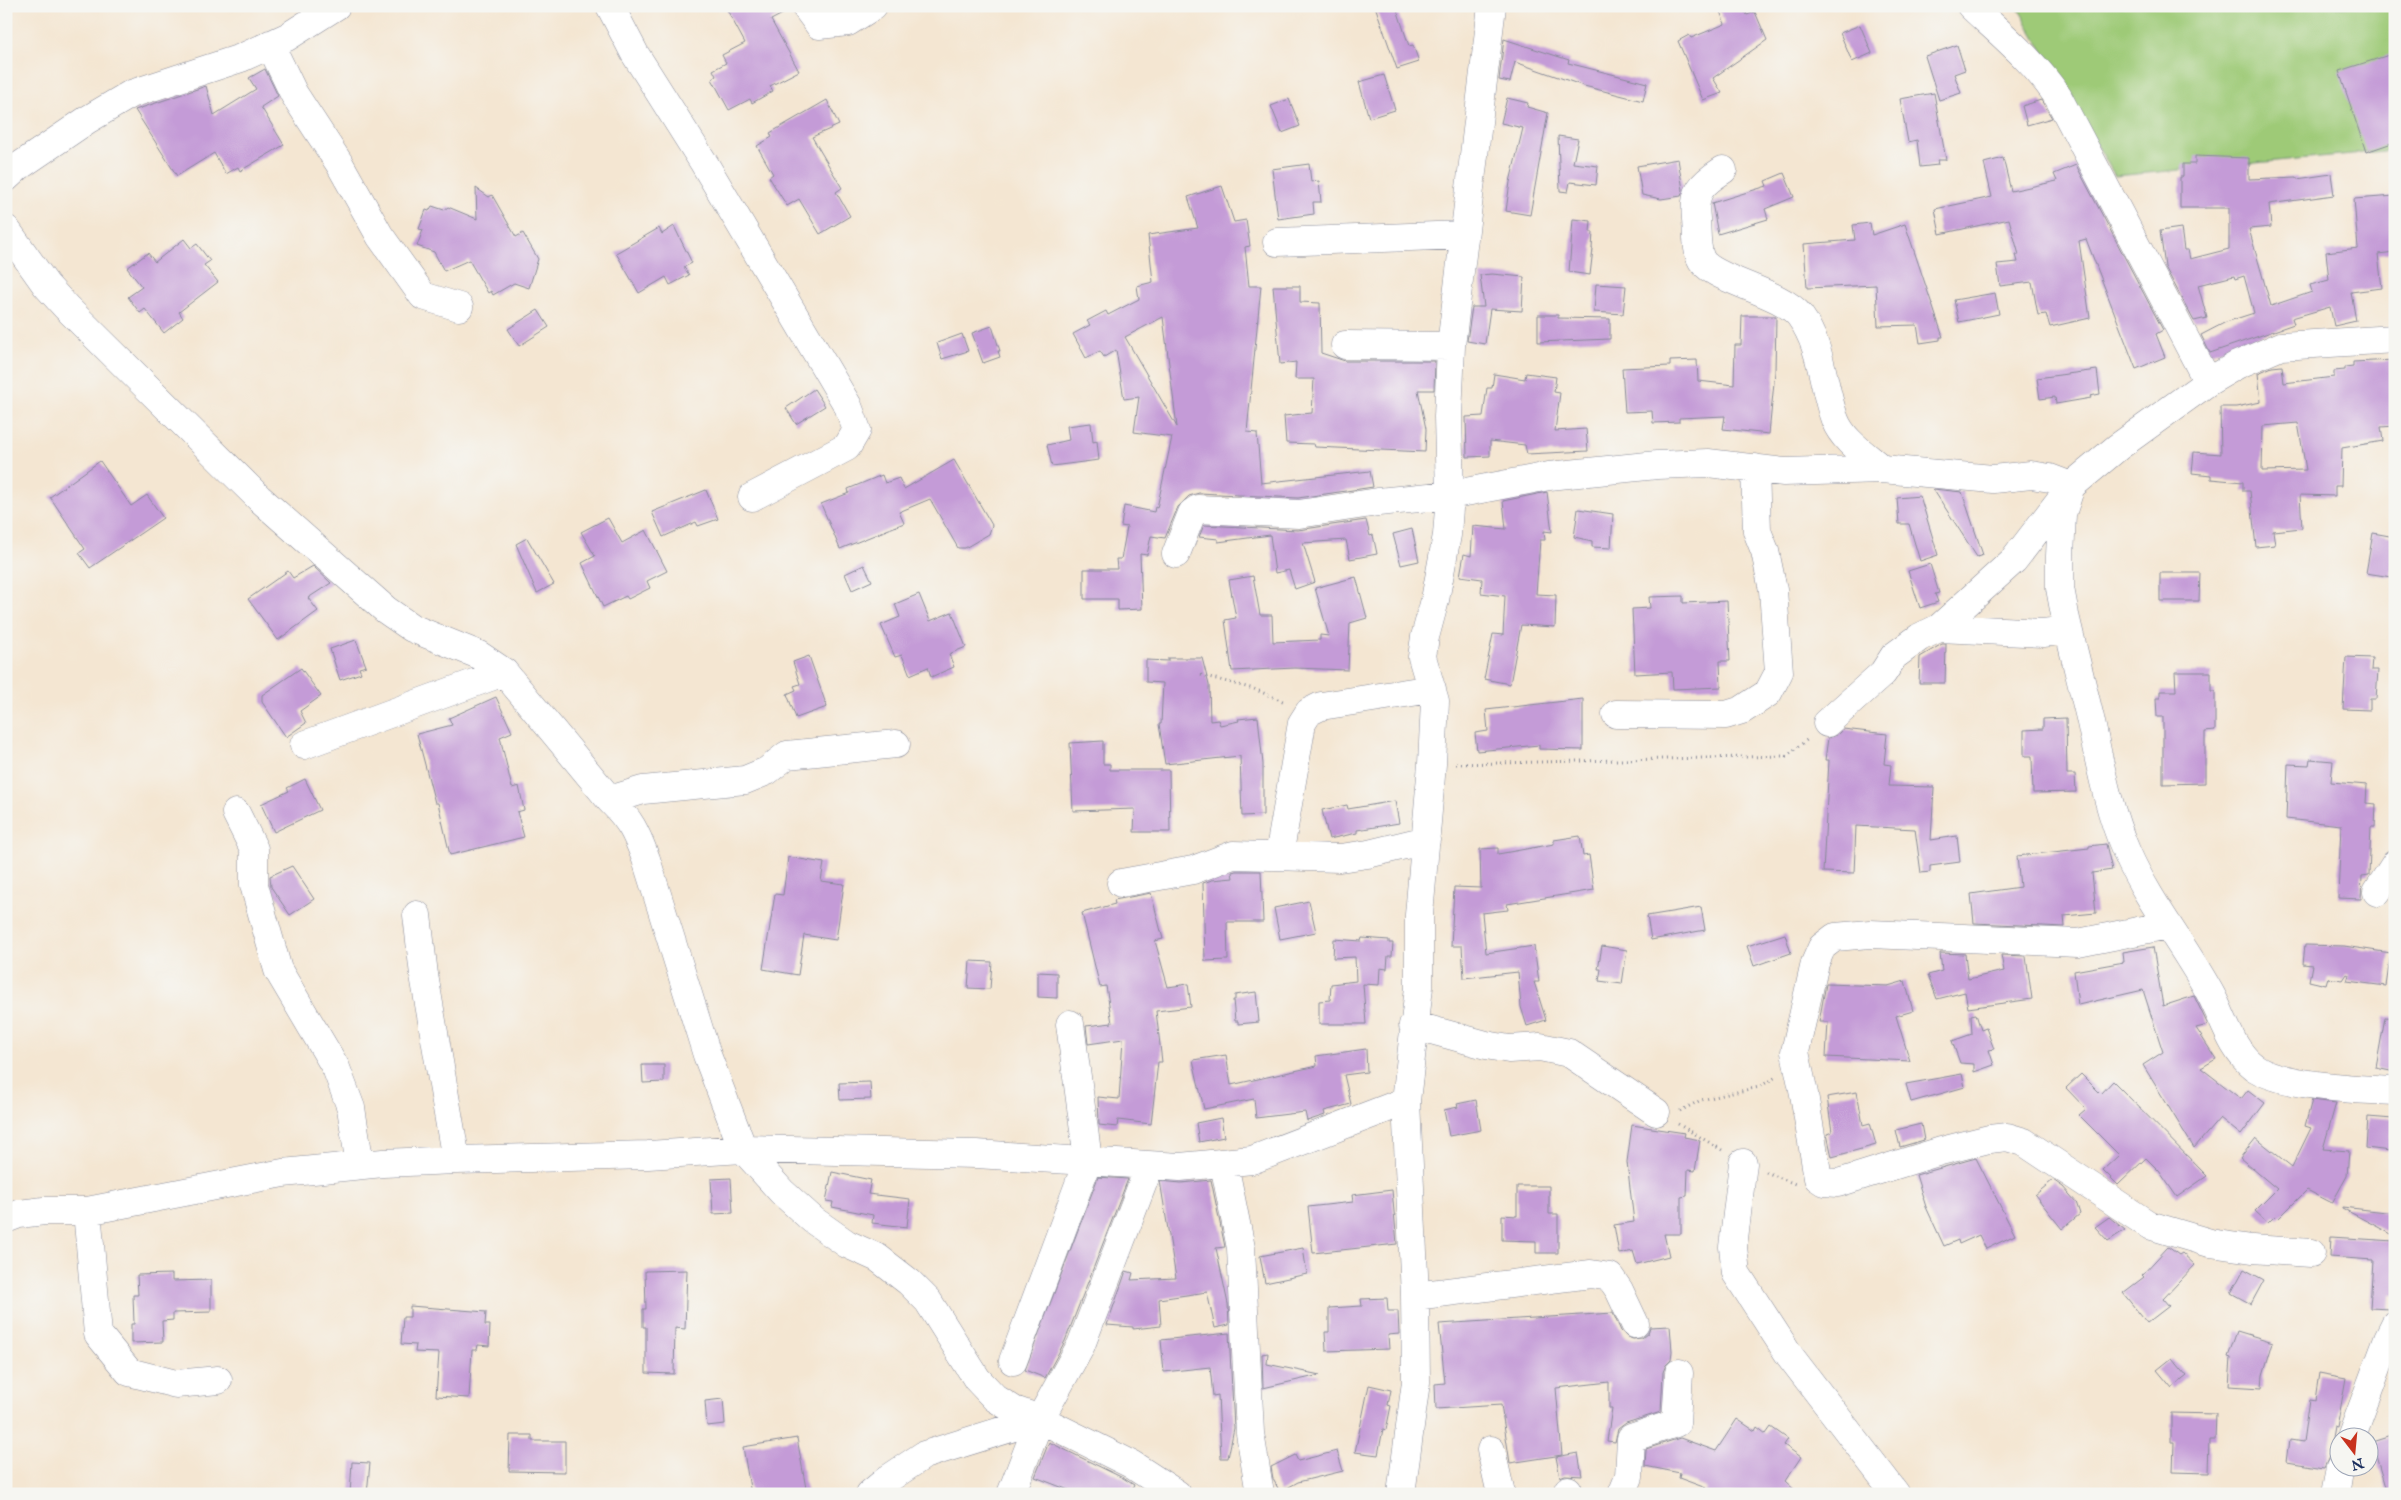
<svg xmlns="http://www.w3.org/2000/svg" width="2401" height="1500" font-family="'IM FELL English',serif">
<rect width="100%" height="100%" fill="#f6f6f2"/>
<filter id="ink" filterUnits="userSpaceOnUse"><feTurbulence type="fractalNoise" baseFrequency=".02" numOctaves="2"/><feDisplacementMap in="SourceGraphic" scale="10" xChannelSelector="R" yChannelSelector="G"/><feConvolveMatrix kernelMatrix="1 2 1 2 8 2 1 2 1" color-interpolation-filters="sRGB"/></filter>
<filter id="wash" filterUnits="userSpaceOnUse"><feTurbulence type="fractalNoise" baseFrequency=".0096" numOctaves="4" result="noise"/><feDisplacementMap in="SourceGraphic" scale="20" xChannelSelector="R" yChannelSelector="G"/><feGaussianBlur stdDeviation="1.12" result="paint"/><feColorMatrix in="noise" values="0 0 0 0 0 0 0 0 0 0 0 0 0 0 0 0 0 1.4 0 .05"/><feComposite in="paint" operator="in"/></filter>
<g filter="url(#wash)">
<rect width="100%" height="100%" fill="#f4e6d2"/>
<path fill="#9eca77" stroke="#5c7c6a" d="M2017,6H2389L2395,16V150L2115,176Z"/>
<g id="blocks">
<path fill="#c49bd7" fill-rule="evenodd" d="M725,6H790V10L771,20L799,71L770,86L773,91L752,103L750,99L729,110L712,79L716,76L713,70L726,63L722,55L745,43Z
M1375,6H1396L1409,46L1413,45L1419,62L1397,69Z
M1718,6H1743L1747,15L1755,12L1767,40L1713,78L1722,93L1703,100L1678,41L1689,35L1691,38L1725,24Z
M1860,25L1872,53L1852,62L1840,33Z
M1504,39L1569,60L1568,63L1647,83L1643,101L1584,86L1515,62L1510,82L1499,80Z
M1957,45L1965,70L1954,74L1961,93L1939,100L1925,56Z
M2392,54L2395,63V142L2366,152L2339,71Z
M265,69L278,96L261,107L284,145L240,171L238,167L226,174L214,153L177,176L135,110L206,86L214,115L256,89L249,78Z
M1384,75L1395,110L1369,118L1359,82Z
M1934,93L1946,160H1937L1938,165L1920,167L1917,140L1908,142L1900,99Z
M1507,98L1528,103L1527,107L1548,113L1530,215L1506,211L1510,182L1523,128L1501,123Z
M1289,99L1300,126L1282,133L1271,106Z
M827,100L839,125L812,137L842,188L836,192L850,216L820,234L799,199L787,206L769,177L773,174L757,146L772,137L770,133Z
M2041,100L2052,118L2027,125L2022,106Z
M1558,136L1578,139L1573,163L1598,166L1596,185L1570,182L1568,192L1560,191Z
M2195,156L2249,158V179L2297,177V179L2331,174L2334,195L2269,204L2271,227L2249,229L2271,306L2312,292L2310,285L2329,280L2326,252L2358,248L2354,199L2395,196V252L2378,254L2382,288L2351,292L2356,321L2334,326L2330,307L2292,318L2294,324L2210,353L2201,335L2226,322L2254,313L2244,276L2235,279L2234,276L2198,285L2207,318L2194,321L2165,267L2160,231L2181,228L2184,250H2188L2190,259L2229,249V208H2180V177H2183V164H2195Z
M2003,158L2011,191L2057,181L2054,174L2076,165L2163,330L2156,334L2165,357L2136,369L2086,239L2079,241L2090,318L2050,327L2046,314L2038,315L2032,282L2000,286L1997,264L2018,262L2016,255H2019L2009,219L1940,234L1935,209L1992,197L1984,163Z
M1678,159L1683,190L1681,196L1661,199L1642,195L1637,166Z
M1309,164L1311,182L1319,181L1321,202H1313L1314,214L1278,219L1272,169Z
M1784,173L1794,197L1765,209L1768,219L1718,234L1712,203L1767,186L1765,181Z
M1222,186L1234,222L1246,220L1250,246L1245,247L1249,286H1261L1247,432L1257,433L1261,483L1370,471L1373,487L1298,498L1199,493L1189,496L1178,507L1165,538L1151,536L1147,555L1140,554L1142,609L1118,610V599H1084V569H1117L1116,559H1121L1127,527L1121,526L1124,506L1154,512L1155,507L1157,508L1172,437L1134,432L1139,397L1124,399L1116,350L1104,357L1100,351L1086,358L1073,334L1090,325L1087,321L1106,311L1108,315L1139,299L1137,286L1153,282L1148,235L1198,228L1188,197ZM1163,317L1177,427L1125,337Z
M476,188L489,197L492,195L516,237L523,233L538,259L529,288L514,283L493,295L491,291L488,293L469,260L444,271L434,252L417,246L423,230L419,229L426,210L429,211L432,206L444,210L448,207L477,219Z
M1573,219L1591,221L1590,232H1593L1592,249H1593L1590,275L1569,272Z
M1870,223L1872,235L1905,224L1943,337H1940V340L1920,343L1917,325L1878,326L1876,285L1807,288L1804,244L1855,240L1853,225Z
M674,226L692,263L684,267L689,275L670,285L666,277L639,293L616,253L659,228L662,234Z
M184,239L191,248L197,244L210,261L204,265L218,282L179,312L183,318L164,333L145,309L140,313L128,297L142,287L127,268L148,253L155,262Z
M1492,274L1524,277L1522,311L1490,309L1485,344L1467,341L1472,307H1484L1480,275Z
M1596,284L1626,286L1623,314L1594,312Z
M1273,286H1300V302L1320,303L1321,353L1345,361H1435L1434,390H1418L1426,429L1425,452L1315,447L1314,444L1286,443L1284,416L1312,413L1314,379H1295L1296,362L1280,364Z
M1995,293L1999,314L1959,322L1954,300Z
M538,310L549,327L519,346L508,329Z
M1538,315H1558V318L1610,319V339L1538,342Z
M1742,316H1776L1775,372L1769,434L1723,429L1725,416L1679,418V422L1653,423L1652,411L1625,412L1622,368L1670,366V361L1697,360L1698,381L1734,385L1735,345H1741Z
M992,326L1000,351H998L1000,357L983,363L972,333Z
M962,334L968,351L942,359L937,343Z
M2395,360V426L2381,427L2383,441L2342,448L2341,486H2335V496L2300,495L2302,528L2273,531L2275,545L2256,547L2250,491H2243V482L2211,479V475L2192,473L2194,452L2221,454L2220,407H2236L2261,402L2258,373L2272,367L2282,366L2284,383L2334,377V371L2345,370V367L2353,366V362ZM2298,423L2306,470L2262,471L2263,426Z
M2097,370L2100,394L2090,396L2091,398L2056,404L2055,397L2040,399L2037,378Z
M1526,373L1556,377L1554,392L1560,393L1555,431L1586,429L1588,451L1527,454L1525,445L1490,441V456L1467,457L1466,417L1483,416L1487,388H1492L1494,374L1525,379Z
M814,389L825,406L796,424L786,408Z
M1091,423L1093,442L1097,441L1099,460L1052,466L1047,445L1069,440L1067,426Z
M954,460L992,525L989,534L965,548H958L930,499L899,512L904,523L840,549L821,504L849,493L848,489L882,475L885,483L899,478L904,489Z
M100,461L131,506L147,495L163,518L90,568L79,553L85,549L50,497Z
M1933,489L1962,492L1983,555L1977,557Z
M706,490L718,519L698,526L696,522L663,537L652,512Z
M1547,492L1552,532L1544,531L1545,540H1540L1536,594L1556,595L1555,627L1521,625L1510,684L1484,679L1493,634L1503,635L1505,596L1481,593L1482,579L1460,576L1464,554L1471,556L1473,526L1506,529L1503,501Z
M1920,496L1938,555L1920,561L1909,524H1899L1897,498Z
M1578,509L1613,514L1611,548L1592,547V541L1574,537Z
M608,518L622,543L646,530L667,571L647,581L650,588L628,599L626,596L603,607L582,563L595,556L581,532Z
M1366,520L1370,536L1373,535L1377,554L1350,559L1346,540L1303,543L1315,582L1295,589L1289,570L1275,573L1270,535L1218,542V539L1199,537L1204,525L1298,530Z
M1412,529L1419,561L1401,565L1393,534Z
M2373,533L2395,537L2391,577L2366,573Z
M527,538L554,584L537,593L516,544Z
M1930,564L1939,593L1935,594L1938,602L1920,608L1908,571Z
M864,565L872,581L852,590L845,574Z
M313,566L331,583L308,598L318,611L278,640L248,599L288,571L293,578Z
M2160,573H2200L2199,601H2160Z
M1253,576L1260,615H1272L1273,642L1320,640V635L1329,636L1315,588L1356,577L1367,618L1350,623L1348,670L1295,668L1232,671L1225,620L1236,618L1229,580Z
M919,594L930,621L952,612L966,647L949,654L954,667L931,677L928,667L910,675L902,655L895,657L881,625L900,617L895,604Z
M1683,596V603L1727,601L1730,661H1720L1721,687L1673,689L1672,672L1635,674L1632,609L1650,608L1649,597Z
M356,640L366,666L359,668L361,673L340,680L330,649Z
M1942,644H1946L1945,683H1919L1920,657Z
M809,656L827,707L796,718L787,694L796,690L794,686L800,684L793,662Z
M2346,657L2372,658L2371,670H2378L2376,699H2370V710L2343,709Z
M1168,658H1202L1209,685L1210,721L1218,720L1220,725L1239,721L1238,719L1258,717L1263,764V815L1242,816L1240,756L1165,764L1159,724H1161L1163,683L1146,682V660L1168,661Z
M301,668L321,696L300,711L306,723L286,737L262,702V695Z
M2175,672H2211V691H2215V731L2205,732V783L2163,784V717H2157L2156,698H2160V691H2176Z
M496,697L512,732L500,737L512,788L519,786L524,810L517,812L524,837L450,855L438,803H435L417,734L452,725L449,718Z
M1583,699V750L1539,749V745L1477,751L1475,733L1488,731L1486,710Z
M2066,718L2067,774H2075L2076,792L2033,793L2032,756H2024V730L2043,729V719Z
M1843,729L1887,734L1884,764L1891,765L1889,786L1934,787L1931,840L1957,836L1960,862L1930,866V872L1921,873L1915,829L1856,826L1854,873L1823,872L1829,760H1825L1828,738L1837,735Z
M1103,741V764H1110V770H1169L1170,832H1134L1135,809L1073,811L1070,743Z
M2310,759L2333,761L2331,782L2367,785L2366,803L2376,804L2375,827H2371L2369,875L2362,876L2361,899L2338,898L2341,825L2286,819L2288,764L2309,765Z
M305,779L320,810L274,832L261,804L289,791L287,788Z
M1395,801L1399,823L1357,830V833L1329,839L1322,810L1347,805L1348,809Z
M1580,836L1583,856L1589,855L1594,890L1507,904L1508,910L1482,913L1486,953L1534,946L1539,982H1534L1546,1020L1527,1026L1521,1007L1518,972L1464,978L1462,946H1451L1454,887L1481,888L1480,849L1498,848V854L1554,844V840Z
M2106,844L2112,870L2092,873L2096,913L2064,916L2065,927L1974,923L1971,894L2020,887L2017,856L2089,848V846Z
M788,857L824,863L821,881L844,884L836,940L804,935L798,975L763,969L775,894L783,895Z
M292,866L314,899L290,915L271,887L270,876Z
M1236,871H1261L1263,922H1227L1228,960L1205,961L1203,883L1212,880L1233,878L1232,872Z
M1151,893L1163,939L1155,941L1168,987L1188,984L1191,1007L1156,1011L1162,1062H1158L1151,1124L1118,1120L1117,1127L1099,1125L1098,1097L1119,1099L1123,1039L1088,1044L1086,1026L1112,1023L1106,986L1100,987L1082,913L1115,904L1114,900Z
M1309,901L1316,932L1280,939L1274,908Z
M1701,907L1705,930L1651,940L1647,916Z
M1785,934L1791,953L1754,966L1747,946Z
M1362,938L1389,940V943H1393L1392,956H1388L1387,969L1380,968L1379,985L1363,984L1366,1024H1319V1001L1330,1000L1331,984L1356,981L1355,957L1333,958L1334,939L1361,941Z
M2305,945L2344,946L2391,953L2386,986L2347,981L2349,975L2347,974L2343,980L2328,978L2326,985L2309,981L2312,965L2303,964Z
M1602,946L1627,950L1622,984L1599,981L1601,969H1598Z
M2153,947L2163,1006L2194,996L2208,1025L2196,1028L2216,1059L2201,1068L2241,1099L2248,1090L2265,1103L2241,1135L2220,1118L2194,1148L2143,1065L2163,1052L2143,990L2078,1005L2074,971L2124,962L2123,952Z
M1940,953L1965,954L1968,979L2004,971L2001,955L2026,956L2032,999L1968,1008L1965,992L1937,999L1928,975L1942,971Z
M970,961L992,962L990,989L968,988Z
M1038,972L1057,973V998L1038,997Z
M1905,981L1913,1011L1896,1016L1910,1061L1826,1057L1828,1022H1819L1826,984L1888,986Z
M1256,992L1259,1022L1238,1024V1021H1235L1233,1000H1235V995Z
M1976,1014L1981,1030L1986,1028L1994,1049L1989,1050L1994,1065L1974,1072V1064L1960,1063L1952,1041L1972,1034L1971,1015Z
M2385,1017L2395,1018V1072L2376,1068Z
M1366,1049L1367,1072L1344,1075L1351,1104L1324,1111L1325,1115L1307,1121L1305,1112L1256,1118L1254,1099L1204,1109L1193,1060L1226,1055L1231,1085L1317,1066L1316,1056Z
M642,1065H664V1082L643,1083Z
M1962,1074L1965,1087L1911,1102L1906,1084Z
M2081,1074L2101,1094L2113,1081L2207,1176L2177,1197L2159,1171L2146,1158L2118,1185L2103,1170L2119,1155L2079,1115L2086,1109L2066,1088Z
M870,1082L871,1099L840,1100L839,1083Z
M1857,1092L1863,1125L1870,1123L1876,1145L1832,1157L1827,1134L1832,1132L1827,1097Z
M1476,1100L1481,1130L1449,1136L1444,1110L1458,1107L1457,1104Z
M2312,1100L2336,1103L2323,1149L2349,1151L2347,1176L2332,1203L2307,1190L2278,1219L2275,1216L2268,1223L2255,1211L2277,1189L2240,1158L2256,1138L2292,1167L2311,1128L2305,1126Z
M2368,1117L2393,1119L2390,1151L2366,1148Z
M1221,1118L1224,1137L1199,1142L1196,1123Z
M1921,1124L1924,1140L1900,1147L1896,1130Z
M1632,1125L1685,1133L1684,1137L1700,1140L1695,1171L1688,1170L1687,1196L1681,1197V1234H1664L1669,1256L1637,1264L1633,1251L1619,1254L1614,1225L1634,1222L1627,1162Z
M1976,1158L2015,1235L1986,1249L1979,1235L1959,1244L1958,1240L1944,1246L1926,1207L1916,1175Z
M832,1172L871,1180L868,1194L910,1199L907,1227L872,1223L873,1215L832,1207L833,1202L826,1201Z
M1098,1177L1128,1179L1065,1341L1045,1378L1025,1370Z
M731,1178L733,1213L713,1214L711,1179Z
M1211,1180L1225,1247L1216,1248L1228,1304L1229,1325L1215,1328L1207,1292L1159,1299L1161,1326L1133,1329V1327L1107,1325L1126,1271L1133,1273L1131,1280L1176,1278L1160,1181L1181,1183Z
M2053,1180L2063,1187L2076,1202L2080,1214L2062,1229L2035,1195Z
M1517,1186H1549V1214H1558V1253H1536V1241L1502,1240V1215L1517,1216Z
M1392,1190L1397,1244L1313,1253L1308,1207L1353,1202L1352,1195Z
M2342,1207L2395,1213V1236L2342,1208Z
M2109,1217L2125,1230L2108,1241L2095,1227Z
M2331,1237L2395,1241V1296H2390L2389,1309L2370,1308L2373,1260L2330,1257Z
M2168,1247L2179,1255L2182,1253L2195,1265L2163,1299L2169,1306L2147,1323L2123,1293L2144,1277L2142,1275Z
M1303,1248L1307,1274L1265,1283L1260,1256Z
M2244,1269L2264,1280L2251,1304L2231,1293Z
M687,1270L685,1329L675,1328L674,1374L646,1373V1327H643V1309H646L645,1271Z
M172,1274V1281L211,1280V1312L173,1313V1320L162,1321L163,1342L131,1343V1324H134L133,1295H138L137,1275Z
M1387,1298L1388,1311H1398L1399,1334L1388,1335L1389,1349L1326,1351L1325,1332H1329V1308L1362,1306L1361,1299Z
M410,1306L486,1312L485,1325H490L489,1346L478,1345L477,1350H472L469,1398L436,1396L439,1353L415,1352L416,1345L401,1344L403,1317H410Z
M1613,1313L1621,1331L1627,1337L1633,1339L1642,1338L1648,1333L1650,1327L1670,1326L1672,1351L1671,1360L1666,1365L1663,1372L1661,1412L1626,1423L1618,1429L1615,1442L1607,1441L1612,1408H1609V1382L1556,1388L1562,1455L1510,1463L1501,1405L1436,1409L1435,1384L1445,1383L1439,1324Z
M2237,1331L2273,1342L2263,1375L2262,1388L2229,1386L2231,1358L2228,1357Z
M1229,1333L1234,1428L1228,1458H1221L1218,1395L1213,1396L1210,1367L1164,1372L1161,1340Z
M1268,1353L1267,1364L1320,1375L1263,1388L1262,1354Z
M2172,1358L2187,1376L2172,1388L2157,1370Z
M2319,1373L2346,1378L2337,1428L2334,1427L2329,1457L2324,1468L2287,1462L2290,1440L2303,1442L2309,1399L2315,1400Z
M1369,1385L1391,1390L1388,1405L1391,1406L1386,1430L1383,1429L1378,1455L1355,1452Z
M723,1399L725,1424L707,1426L705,1401Z
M2171,1413L2216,1414L2215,1440H2209L2208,1473L2173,1472L2174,1442H2171Z
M1737,1419L1755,1431L1757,1427L1766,1434L1771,1427L1788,1439L1784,1445L1801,1457L1785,1481L1799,1494H1704L1706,1488L1679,1478L1680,1473L1645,1466L1646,1449L1680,1438L1716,1451Z
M510,1435H532V1441H565V1472L509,1471Z
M2395,1435V1494H2388L2373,1442Z
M797,1438L807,1494H751L743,1447Z
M1049,1442L1123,1478L1134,1485L1130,1494H1079L1035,1477Z
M1337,1451L1343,1471L1298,1482L1280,1492L1273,1479L1271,1467L1295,1455L1298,1461Z
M1578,1453L1582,1476L1565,1475L1560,1477L1556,1457Z
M352,1462L370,1463L367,1494H350Z"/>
</g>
</g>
<g filter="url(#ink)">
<use href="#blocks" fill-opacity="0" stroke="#888a98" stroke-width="1"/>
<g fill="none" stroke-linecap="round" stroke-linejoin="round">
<defs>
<path id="minor" d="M610,6L635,54L704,163L848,406L857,430L847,447L752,497
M805,6L819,25L848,22L873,6
M1971,6C2002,35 2035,62 2058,97L2208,382
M270,44L294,94L339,163L380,236L423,296L459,307
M1723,170C1701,184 1693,192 1696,219C1697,230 1696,246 1700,257C1708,280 1780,290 1800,316C1823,348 1822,385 1835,420C1843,441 1866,455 1882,469
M6,178L18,167L87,120L131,94L241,58L287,37L336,6
M6,229L46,285L66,307L259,498L386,610L412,628L479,655L504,672L610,800C631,821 636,832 646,859L707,1055L743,1149L782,1192L813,1220L847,1244L878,1258L909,1282L928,1301L977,1379L995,1398L1014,1410L1040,1419L1131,1464L1177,1494
M1277,242L1463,235
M2395,339L2281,346L2237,365L2208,382L2118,447L2071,486L2062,514L2060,556V588L2065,615C2073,650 2082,684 2090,718C2100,764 2108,810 2127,853C2149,903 2184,945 2210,993C2223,1016 2231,1050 2254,1067C2281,1086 2361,1090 2395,1091
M1345,345L1451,346
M1176,554L1192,513L1198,509L1299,514L1378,502L1450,495L1549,476L1657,465L1708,463L1784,472L1882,469L1993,479L2031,475L2050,478L2071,486L2014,560L1939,628
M1616,714L1726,715L1742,710L1768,693L1779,672L1773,590L1765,551L1757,531L1755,468
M1827,723L1883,673L1894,656L1920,637L1939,628L2043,633L2068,630
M304,745L504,672
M610,800L643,790L745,780L767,771L787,755L896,744
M236,813L254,849V885L278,970L336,1068L351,1108L360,1165
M1279,856L1302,723L1309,712L1321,706L1432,689
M1121,883L1193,870L1233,855L1340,858L1368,854L1426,840
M2377,892L2395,864
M417,915L424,975L456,1160
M2168,925L2078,943L1870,934L1835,937L1822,947L1815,963L1795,1052L1804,1094L1818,1178L1824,1182L1838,1183L1941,1151L1989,1139L2007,1137L2024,1142L2149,1225L2210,1243L2252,1249L2311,1253
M1413,1025L1486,1045L1509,1049L1540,1047L1569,1053L1656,1112
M1743,1163L1733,1247L1736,1273L1790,1356L1896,1494
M1224,1164L1241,1248L1250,1433L1260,1494
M87,1211L98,1334L129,1372L176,1384L218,1380
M6,1219L19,1214L44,1211H87L283,1173L383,1163L456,1160L648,1155L743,1149L976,1154L1180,1167L1252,1160L1406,1101
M1415,1296L1591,1274L1610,1277L1619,1290L1635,1324
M1013,1361L1088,1160L1070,1024
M2351,1438L2388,1338L2395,1324
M1491,1450L1501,1494
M1568,1490L1569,1494
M870,1494L888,1479L924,1455L1040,1419
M1011,1494L1040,1419L1081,1345L1149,1167
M1401,1494L1416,1382L1415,1296L1406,1101L1419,987V915L1432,764L1435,701L1422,657L1425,637L1435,600L1447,535L1450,495L1448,417L1451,346L1492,6
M1622,1494L1629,1477L1631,1438L1676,1423L1679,1373
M2335,1494L2340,1468"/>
</defs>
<use href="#minor" stroke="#888a98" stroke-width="29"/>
<path stroke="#888a98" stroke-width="3" stroke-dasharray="1 4" stroke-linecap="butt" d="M1201,675L1254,689L1285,702
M1456,764L1786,756L1808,739
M1680,1111L1701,1100L1759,1087L1776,1077
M1678,1124L1722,1150
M1766,1172L1795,1184"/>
<use href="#minor" stroke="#fff" stroke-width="28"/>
</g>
</g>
<rect width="2401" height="1500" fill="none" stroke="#f6f6f2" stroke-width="25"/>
<g transform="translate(2354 1452) rotate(164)"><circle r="24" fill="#f6f6f2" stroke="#9ea6b7"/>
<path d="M0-4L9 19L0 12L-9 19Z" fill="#c8321e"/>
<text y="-8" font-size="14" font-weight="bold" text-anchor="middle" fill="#1b2f5e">N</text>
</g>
</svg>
